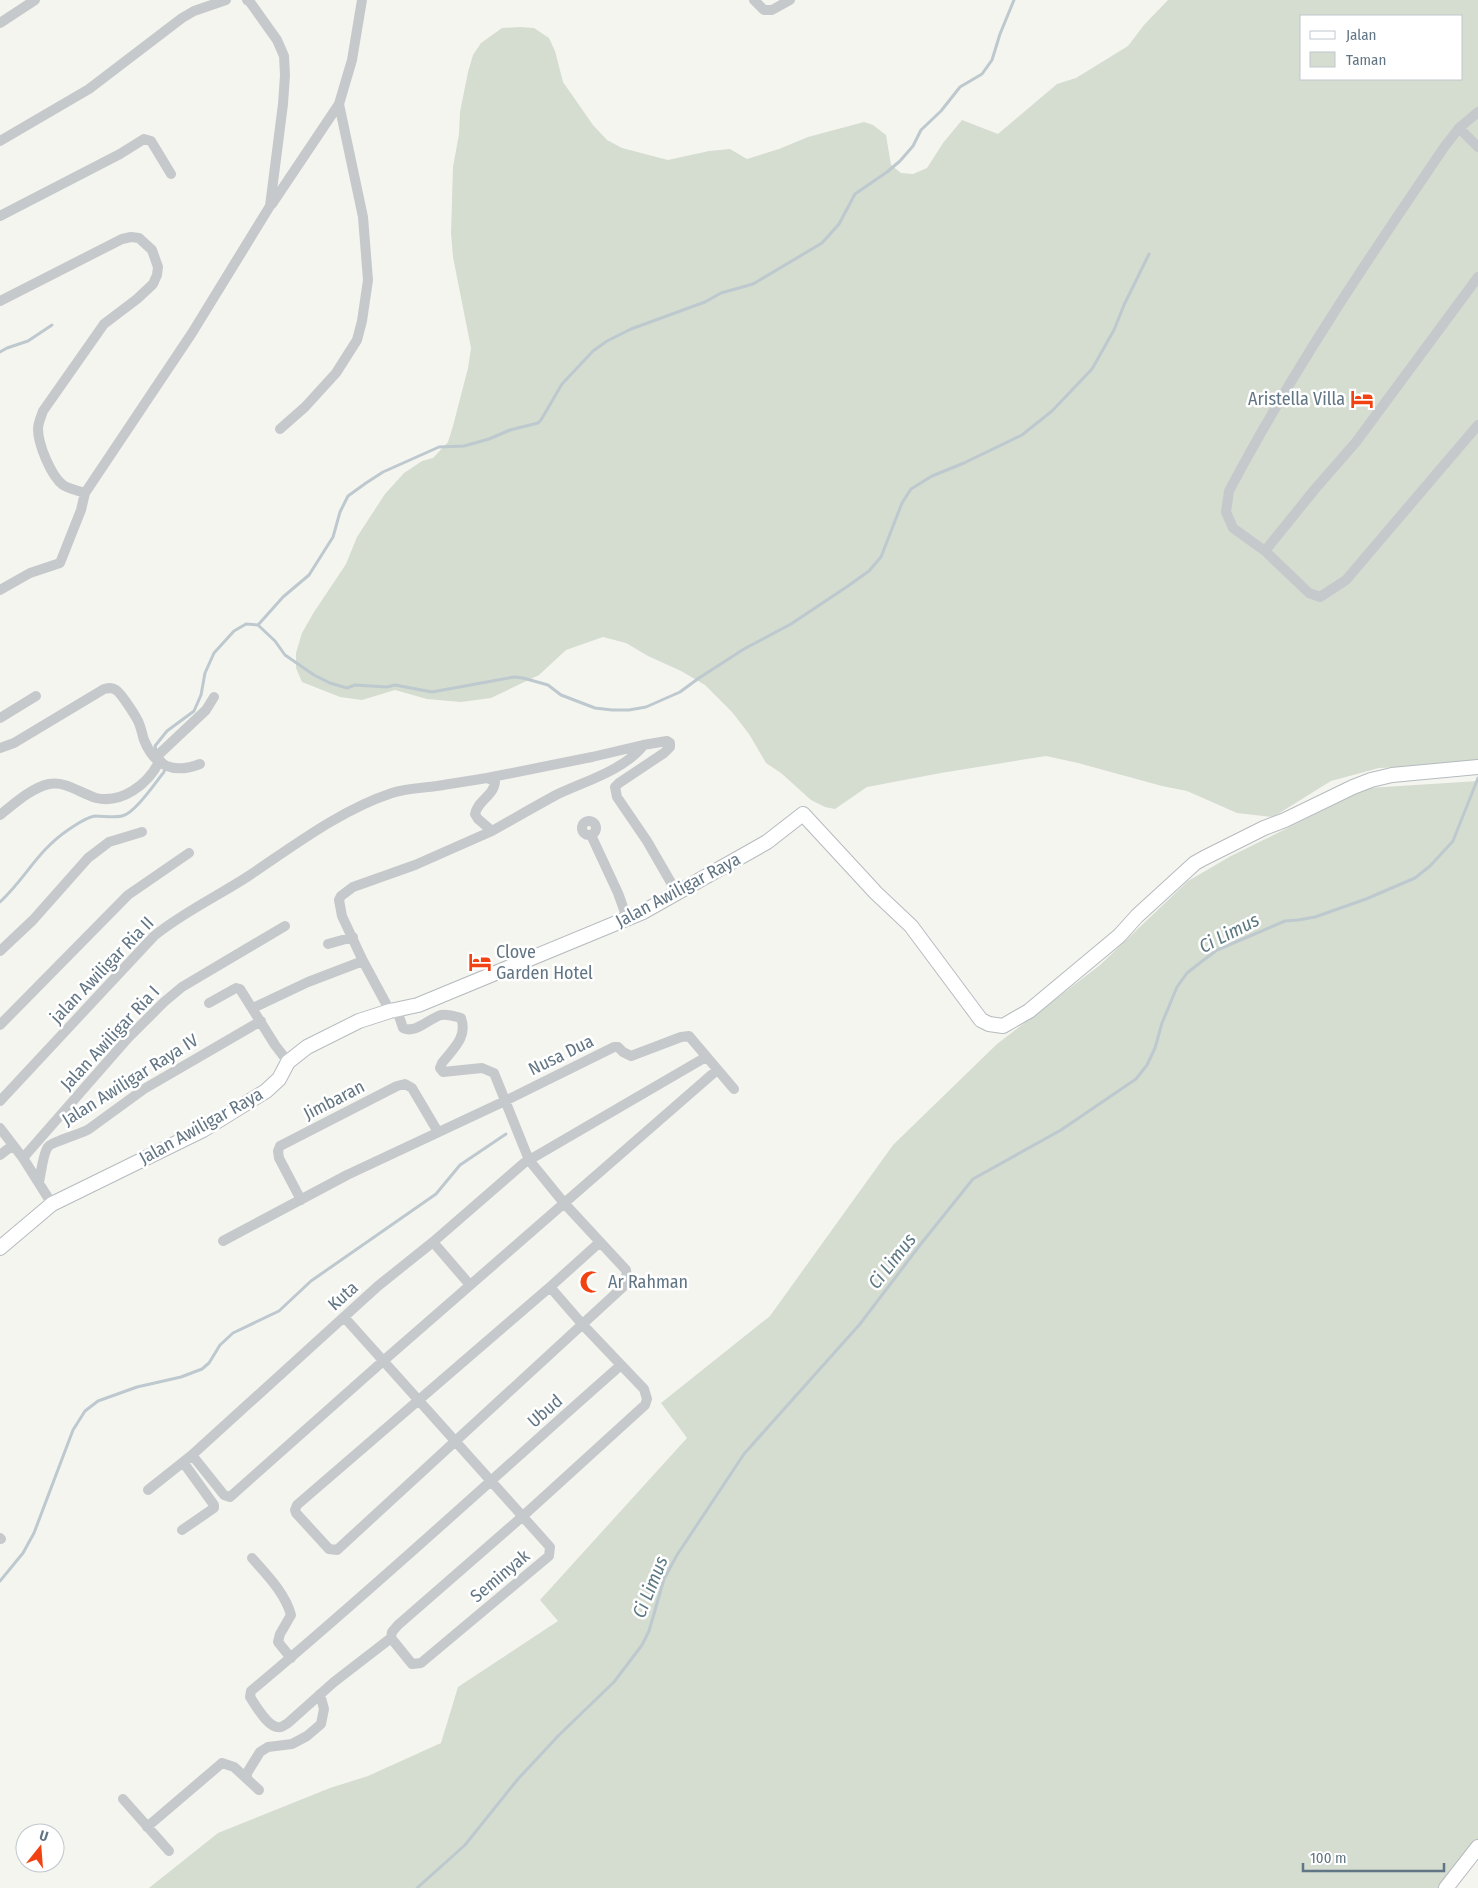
<svg xmlns="http://www.w3.org/2000/svg" width="1478" height="1888" font-family="'Fira Sans Condensed',sans-serif">
<rect width="100%" height="100%" fill="#f5f5f0"/>
<path fill="#d5dcd0" fill-rule="evenodd" d="M1168,0H1478V762L1435,766L1379,768L1331,781L1273,817L1237,813L1187,791L1162,786L1078,763L1046,756L941,773L867,787L835,809L825,807L811,800L781,773L766,763L749,734L732,712L705,685L681,671L648,656L626,643L603,637L566,650L539,675L491,698L461,702L427,699L395,690L362,700L340,697L302,682L296,668V653L302,633L314,612L346,564L357,537L385,494L404,473L422,461L433,458L448,442L453,426L468,368L471,348L453,257L451,233L453,167L459,134L460,112L468,72L473,55L481,43L502,28L520,27L534,28L549,38L555,51L563,82L593,125L607,140L622,148L668,160L709,151L730,149L747,159L779,149L808,137L864,122L873,125L886,135L891,165L901,173L913,174L927,168L943,143L962,120L998,134L1057,84L1076,78L1128,46L1144,25ZM1302,16H1462V79H1302Z
M1478,781V1842L1440,1888H149L218,1833L330,1788L368,1776L441,1743L458,1687L558,1621L540,1600L687,1438L661,1403L770,1316L893,1145L997,1044L1100,965L1188,881L1231,856L1368,788Z"/>
<g fill="none" stroke-linecap="round" stroke-linejoin="round">
<path stroke="#bdc9ce" stroke-width="3" d="M0,352L7,348L28,341L52,325
M258,625L283,597L309,575L333,537L340,512L348,496L366,483L383,472L439,447L464,446L489,439L510,430L538,423L541,420L562,384L593,351L607,341L631,329L705,302L721,293L753,284L822,243L839,224L855,194L887,172L900,161L913,146L921,130L941,111L960,87L982,74L992,60L1000,34L1014,0
M165,761L156,751L155,746L167,731L194,711L201,695L205,673L214,653L234,631L246,624L258,625L275,641L285,655L314,675L330,683L347,688L355,685L387,687L395,685L432,692L514,677L523,678L548,685L561,695L595,708L612,710H629L646,707L680,692L699,678L744,649L791,624L848,586L869,571L881,557L902,503L911,489L932,476L964,463L1022,435L1052,411L1092,369L1114,330L1124,305L1149,254
M0,902C26,878 37,851 68,830C76,825 86,817 95,816C104,816 114,818 122,816C135,813 155,783 164,772L165,767
M0,1581L23,1553L34,1533L73,1430L85,1411L98,1401L137,1387L181,1377L202,1369L209,1363L220,1345L233,1333L279,1311L311,1281L436,1194L460,1165L506,1134
M417,1888L465,1845L518,1779L559,1735L614,1682L642,1645L649,1631L664,1579L677,1555L744,1454L860,1324L920,1245L973,1179L1061,1130L1136,1079L1147,1065L1155,1048L1162,1023L1177,987L1187,973L1201,962L1217,950L1285,921L1298,920L1315,917L1366,899L1415,878L1430,866L1453,841L1478,778"/>
<defs>
<path id="secondary" d="M0,1248L52,1204L203,1130L266,1091L279,1079L288,1062L307,1047L359,1021L390,1011L418,1005L643,912L767,842L803,814L876,893L911,926L981,1020L989,1024L1003,1026L1029,1011L1119,936L1137,916L1195,863L1204,858L1264,828L1285,820L1353,787L1371,780L1392,775L1478,767
M1446,1888L1478,1847"/>
</defs>
<use href="#secondary" stroke="#b5bbbf" stroke-width="16"/>
<path stroke="#c6c9cc" stroke-width="10" d="M754,0L764,10H772L790,0
M0,23L35,0
M1478,112L1459,128L1445,146C1368,259 1293,370 1229,491L1226,512L1233,528L1265,551L1309,593L1320,597L1346,580L1478,425
M1459,128L1478,147
M0,141L89,89L182,18L194,11L226,0
M272,204L339,104L352,60L362,0
M0,216L120,154L144,139L151,141L171,174
M0,301L122,239L131,237L139,238L152,250L158,267L157,275L153,284L137,299L104,324L43,411C41,417 38,423 38,429C38,444 51,476 63,485C70,489 78,491 85,493
M280,429L305,407L336,373L357,340L362,321L368,280L363,217L339,104
M1265,551L1315,489L1356,442L1478,277
M0,590L30,573L60,563L81,510L85,493L192,333L270,206L283,104L285,75L284,56L277,40L250,2L247,0
M0,718L36,696
M0,748L14,743L104,689C108,688 112,687 116,690C121,693 135,715 138,721C141,727 142,734 144,740C155,767 174,774 200,764
M156,757L206,710L214,697
M487,778L592,757L643,745L667,741L670,743V747L664,753L619,783L615,787L617,797L647,841L677,893
M0,815C14,804 31,788 49,784C66,781 80,793 96,798C122,804 148,784 159,762
M582 828a7 7 0 1 1 14 0a7 7 0 1 1-14 0Z
M492,831C513,819 534,807 556,795C583,782 624,770 643,746
M591,835L618,893L627,918
M328,944L353,937
M0,951L33,920L88,858L109,842L142,832
M209,1003L236,988L240,989L275,1045L288,1062
M253,1008L308,982L363,961
M397,1010L403,1028C416,1034 428,1019 441,1015C448,1014 454,1016 461,1018C468,1037 453,1049 442,1063L440,1068L443,1072L482,1068L494,1073L529,1160L564,1203L626,1270L627,1278L624,1286L337,1550L329,1549L296,1513L295,1510L297,1505L550,1287L600,1242
M0,1025L128,895L189,853
M0,1101L154,936C182,913 216,897 247,877C292,847 340,810 392,793C407,788 423,788 437,786C454,783 470,781 487,778L495,781C495,795 477,801 475,814L478,819L492,831L415,865L353,887L341,896L339,900L342,916L363,961L390,1011
M0,1128L23,1158L52,1204
M0,1155L13,1145
M23,1158L128,1038L164,1002L182,987L285,926
M39,1182C41,1174 43,1153 48,1147C51,1142 81,1134 89,1129L144,1089L261,1021
M301,1200L279,1158L278,1151L280,1146L397,1086L405,1084L412,1088L438,1132
M223,1241L347,1175L505,1101L614,1047H618L623,1052L631,1056L681,1037L689,1036L734,1089
M433,1242L470,1285
M344,1317L550,1547L549,1556L421,1663L412,1664L391,1638L392,1632L398,1625L523,1516L645,1405L647,1399L644,1389L583,1325L550,1287
M192,1455L224,1495L230,1497L382,1362L717,1070
M148,1490L192,1455L378,1286L433,1242L524,1163L706,1057
M182,1530L214,1508V1505L183,1462
M0,1538L1,1539
M252,1558C267,1575 285,1593 291,1615L280,1634L278,1642L291,1658
M391,1638L334,1682L288,1723C286,1724 284,1726 281,1727C269,1730 256,1706 250,1697L251,1691C377,1586 497,1474 621,1365
M259,1790L247,1779V1773L260,1752L268,1747L292,1744L307,1736L321,1724L324,1709L320,1694
M123,1799L169,1851
M147,1827L222,1763L234,1767L247,1779"/>
<use href="#secondary" stroke="#fff" stroke-width="14"/>
</g>
<defs>
<symbol id="hotel-bare" viewBox="-9 -9 18 18"><path d="M-6-4.5h1.5V1H6V5H4.5V3h-9V5H-6ZM-4 0a1.8 1.8 0 1 1 3.6 0ZM.5 0V-2.5h3Q6-2.5 6 0Z" fill="#f24212" stroke="#fff" stroke-width="2.5" paint-order="stroke"/></symbol>
<symbol id="mosque-bare" viewBox="-9 -9 18 18"><path d="M3.5-4.9A6 6 0 1 0 3.5 4.9A5 5 0 1 1 3.5-4.9Z" fill="#f24212" stroke="#fff" stroke-width="2.5" paint-order="stroke"/></symbol>
</defs>
<g fill-rule="evenodd">
<use href="#hotel-bare" x="1346" y="383" width="32" height="32"/>
<use href="#hotel-bare" x="464" y="946" width="32" height="32"/>
<use href="#mosque-bare" x="575" y="1266" width="32" height="32"/>
</g>
<g text-anchor="middle" dominant-baseline="central" stroke-width="5" stroke-linejoin="round" paint-order="stroke">
<g font-size="18" fill="#617584" stroke="#fff" text-anchor="start">
<text x="1345" y="399" text-anchor="end">Aristella Villa</text>
<text x="496" y="952">Clove<tspan x="496" dy="21">Garden Hotel</tspan></text>
<text x="608" y="1282">Ar Rahman</text>
</g>
<g font-size="18" fill="#617584" stroke="#fff">
<text transform="translate(678 890) rotate(-28)">Jalan Awiligar Raya</text>
<text transform="translate(102 970) rotate(-46)">jalan Awiligar Ria II</text>
<text transform="translate(110 1038) rotate(-47)">Jalan Awiligar Ria I</text>
<text transform="translate(561 1055) rotate(-26)">Nusa Dua</text>
<text transform="translate(130 1080) rotate(-32)">Jalan Awiligar Raya IV</text>
<text transform="translate(334 1100) rotate(-27)">Jimbaran</text>
<text transform="translate(201 1126) rotate(-29)">Jalan Awiligar Raya</text>
<text transform="translate(343 1296) rotate(-42)">Kuta</text>
<text transform="translate(545 1411) rotate(-41)">Ubud</text>
<text transform="translate(500 1576) rotate(-40)">Seminyak</text>
</g>
<g font-size="19" font-style="italic" fill="#5c7882" stroke="#fff">
<text transform="translate(1229 933) rotate(-27)">Ci Limus</text>
<text transform="translate(892 1261) rotate(-52)">Ci Limus</text>
<text transform="translate(650 1587) rotate(-68)">Ci Limus</text>
</g>
</g>
<rect x="1300" y="15" width="162" height="65" fill="#ffffff" stroke="#c0c8ce"/>
<rect x="1310" y="31" width="25" height="8" fill="#ffffff" stroke="#c0c8ce"/>
<text x="1346" y="40" font-size="15" fill="#617584">Jalan</text>
<rect x="1310" y="52" width="25" height="15" fill="#d5dcd0" stroke="#c0c8ce"/>
<text x="1346" y="65" font-size="15" fill="#617584">Taman</text>
<g transform="translate(40 1848) rotate(17)"><circle r="24" fill="#ffffff" stroke="#c0c8ce"/>
<path d="M0-4L9 19L0 12L-9 19Z" fill="#f24212"/>
<text y="-8" font-size="14" font-weight="bold" text-anchor="middle" fill="#617584">U</text>
</g>
<path d="M1303 1863v8h141v-8" fill="none" stroke="#617584" stroke-width="2.5"/>
<text x="1310" y="1863" font-size="15" fill="#617584" stroke="#ffffff" stroke-width="4" paint-order="stroke">100 m</text>
</svg>
